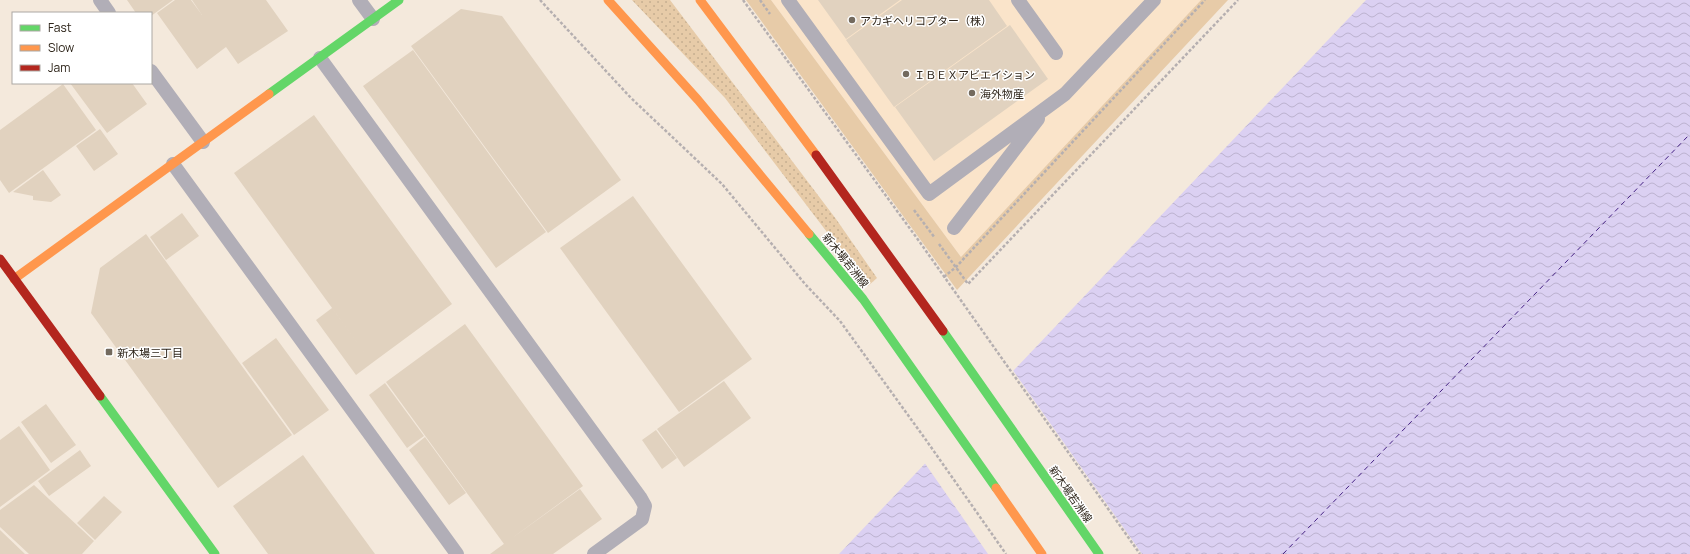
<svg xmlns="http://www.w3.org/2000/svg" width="1690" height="554" font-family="Manrope,'Noto Sans JP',sans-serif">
<defs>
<pattern id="grass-dots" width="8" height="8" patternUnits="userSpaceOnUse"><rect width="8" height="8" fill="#e7cba8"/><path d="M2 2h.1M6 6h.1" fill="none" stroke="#c6ae90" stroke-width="1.8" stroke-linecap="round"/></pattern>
<pattern id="water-waves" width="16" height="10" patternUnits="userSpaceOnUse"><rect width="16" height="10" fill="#dbd0f2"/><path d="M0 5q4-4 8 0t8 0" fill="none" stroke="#bcb2cf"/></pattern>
</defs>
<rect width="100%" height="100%" fill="#f4e9dc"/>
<path fill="#fae4ca" d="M771,0H1201L961,257Z"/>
<path fill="url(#grass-dots)" d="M632,0H670L836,219L877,278L868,286L725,98Z"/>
<path fill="#e7cba8" d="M746,0H771L961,257L1201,0H1228L957,290Z"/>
<path fill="url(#water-waves)" d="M1366,0H1690V554H839Z"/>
<path fill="#f4e9dc" d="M1012,369L1142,554H988L924,462Z"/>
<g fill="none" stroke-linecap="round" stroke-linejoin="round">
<path stroke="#442083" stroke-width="1" stroke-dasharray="5 4" stroke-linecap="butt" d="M1283,554L1690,134"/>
</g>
<path fill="#e1d2bf" d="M127,0H173L151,16V13H136Z
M175,0H191L202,15L192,0H266L288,31L238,64L226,47L197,69L157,13Z
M818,0H900L846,39Z
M902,0H989L1007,26L894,107L846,40Z
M461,9L502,16L621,180L548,233L411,46Z
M1010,25L1048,79L934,161L895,107Z
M413,50L546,232L496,268L363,86Z
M70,83H132L147,104L107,133Z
M63,84L96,130L9,193L0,180V130Z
M314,115L452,304L372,363L234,173Z
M100,129L118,154L94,171L76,146Z
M43,170L61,195L51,202L33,200V196L13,192Z
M633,196L752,359L679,412L560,248Z
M182,213L199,236L166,260L150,237Z
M146,234L292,435L218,488L91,313L100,268Z
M332,308L372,363L356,375L316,320Z
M465,324L583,486L504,544L386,382Z
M276,338L329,410L294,435L242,363Z
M724,381L751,418L684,467L657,429Z
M385,383L424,436L407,448L369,395Z
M46,404L76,445L51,463L21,422Z
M19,426L50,470L0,507V440Z
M656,430L677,458L662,469L642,440Z
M425,437L466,493L449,505L409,450Z
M80,450L91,466L49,496L38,481Z
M303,455L375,554H268L233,506Z
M34,485L94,541L82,554H29L0,527V510Z
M580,489L602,519L553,554H490Z
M104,496L122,512L95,540L77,523Z
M0,530L25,554H0Z"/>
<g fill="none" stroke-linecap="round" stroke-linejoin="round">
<path stroke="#b5afb0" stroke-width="2.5" stroke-dasharray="3 2" stroke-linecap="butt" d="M540,0L631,98L722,184L805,284L840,321L926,440L1006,554
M743,0L919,241L1140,554
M760,0L770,14
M914,210L935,238
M939,244L968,284L1238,0
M944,277L956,267L1205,0"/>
<path stroke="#b1aeb7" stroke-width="14" d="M100,0L109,13
M359,0L373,19
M788,0L929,194L1065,94L1154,0
M1018,0L1056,53
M320,58L640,497L645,506L642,519L594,554
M151,71L203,142
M173,164L457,554
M954,228L1038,119"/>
<path stroke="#63d668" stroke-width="9" d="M269,94L399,0
M809,234L863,299L996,488
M943,331L1099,554
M100,396L215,554"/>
<path stroke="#ff974d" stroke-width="9" d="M608,0L698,100L809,234
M700,0L816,155
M14,279L269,94
M996,488L1042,554"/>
<path stroke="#b3261e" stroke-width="9" d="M816,155L943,331
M0,259L100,396"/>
</g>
<g fill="#736a5e" stroke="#fff" stroke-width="1.5">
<circle cx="852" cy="20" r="4"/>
<circle cx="906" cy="74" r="4"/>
<circle cx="972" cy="93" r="4"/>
<rect x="105" y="348" width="8" height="8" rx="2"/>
</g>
<g text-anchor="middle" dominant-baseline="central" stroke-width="3" stroke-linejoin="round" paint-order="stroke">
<g font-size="11" fill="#2e251a" stroke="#fff" text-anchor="start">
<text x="860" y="20">アカギヘリコプター（株）</text>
<text x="914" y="74">ＩＢＥＸアビエイション</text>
<text x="980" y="93">海外物産</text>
<text x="117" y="352">新木場三丁目</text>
</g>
<g font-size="11" fill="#2e251a" stroke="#fff">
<text transform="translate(846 260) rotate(51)">新木場若洲線</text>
<text transform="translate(1071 494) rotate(55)">新木場若洲線</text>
</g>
</g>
<rect x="12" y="12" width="140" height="72" fill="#ffffff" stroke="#aba8a3"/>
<rect x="20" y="25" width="20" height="6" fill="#63d668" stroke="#aba8a3"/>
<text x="48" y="32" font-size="12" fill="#2e251a">Fast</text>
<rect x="20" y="45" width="20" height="6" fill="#ff974d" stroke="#aba8a3"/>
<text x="48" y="52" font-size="12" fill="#2e251a">Slow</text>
<rect x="20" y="65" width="20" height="6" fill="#b3261e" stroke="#aba8a3"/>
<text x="48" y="72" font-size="12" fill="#2e251a">Jam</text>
</svg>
